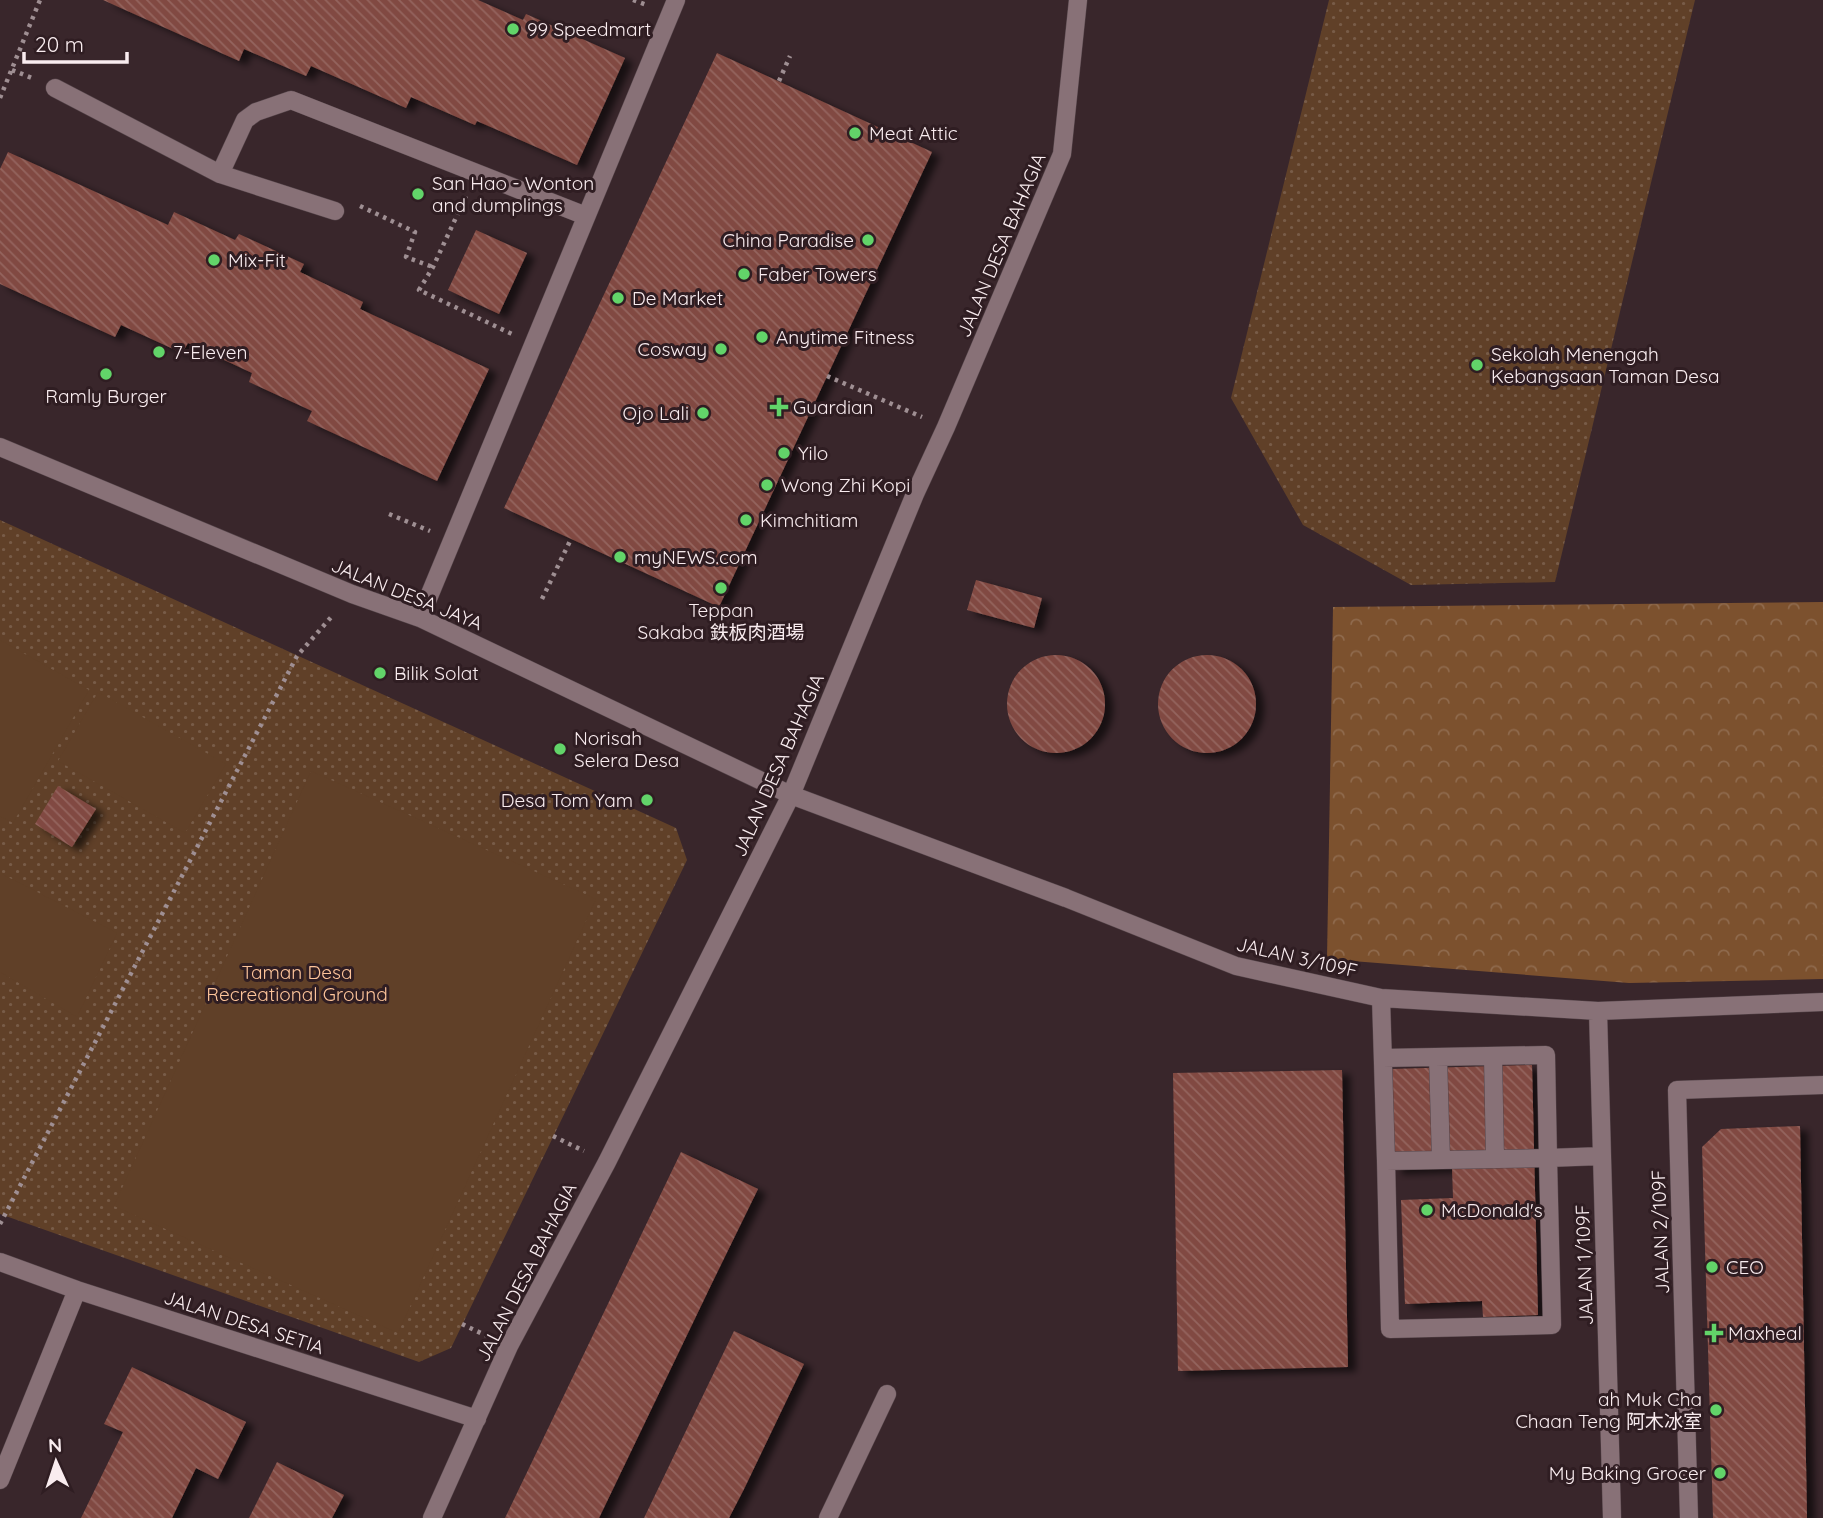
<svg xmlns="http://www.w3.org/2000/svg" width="1823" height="1518" font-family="Quicksand,'Noto Sans SC',sans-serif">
<defs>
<pattern id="forest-crowns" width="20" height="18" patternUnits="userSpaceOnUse" patternTransform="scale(1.75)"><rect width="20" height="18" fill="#7c512e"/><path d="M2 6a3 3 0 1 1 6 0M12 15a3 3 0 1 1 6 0" fill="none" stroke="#8f6a4d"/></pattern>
<pattern id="park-dots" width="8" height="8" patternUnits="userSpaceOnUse" patternTransform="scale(1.75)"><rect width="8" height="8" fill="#604028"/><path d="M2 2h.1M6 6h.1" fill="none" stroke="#785c48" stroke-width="1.8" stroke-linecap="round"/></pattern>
<pattern id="building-back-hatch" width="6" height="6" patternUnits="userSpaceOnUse" patternTransform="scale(1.75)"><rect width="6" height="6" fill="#814a42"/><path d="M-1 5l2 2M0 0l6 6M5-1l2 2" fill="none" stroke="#94645e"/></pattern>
<filter id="shadow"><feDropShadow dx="8" dy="4.5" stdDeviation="3.5" flood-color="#0009"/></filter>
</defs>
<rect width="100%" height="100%" fill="#39262b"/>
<path fill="url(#forest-crowns)" d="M1823,602V979L1629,983L1327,959L1333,607Z"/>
<path fill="url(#park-dots)" d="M1329,0H1695L1555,582L1411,585L1303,525L1231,398Z
M0,520L676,828L687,860L451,1348L419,1362L0,1214Z"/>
<path fill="#604028" d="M0,640L89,690L13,823L0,816Z
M98,692L226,764L185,833L58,761Z
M311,771L596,899L398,1333L114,1206Z
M0,873L117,933L77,1017L0,972Z"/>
<path fill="url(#building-back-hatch)" filter="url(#shadow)" d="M103,0H478L523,20L526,14L625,58L577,165L477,121L475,125L411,97L406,108L311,66L306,76L244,49L239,61Z
M717,53L932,152L719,607L504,508Z
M8,152L168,225L174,212L235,240L239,234L304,264L300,272L363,302L360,309L489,369L437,481L307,421L312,411L249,382L252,373L188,343L182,353L121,325L115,337L0,284V169Z
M476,230L527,253L499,314L448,290Z
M976,580L1042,598L1034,628L967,610Z
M1007 704a49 49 0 1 1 98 0a49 49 0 1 1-98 0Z
M1158 704a49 49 0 1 1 98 0a49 49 0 1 1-98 0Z
M58,786L96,809L72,847L35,824Z
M1532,1065L1538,1315L1483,1317L1482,1301L1405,1304L1401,1200L1453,1198L1452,1168L1394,1170L1391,1069Z
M1342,1070L1348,1367L1178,1371L1173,1073Z
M1800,1126L1807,1518H1713L1702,1147L1721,1129Z
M681,1152L758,1189L712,1283L599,1518H505Z
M734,1331L804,1364L744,1489L729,1518H644Z
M132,1367L246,1422L218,1479L196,1468L172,1518H81L123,1432L104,1424Z
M277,1462L344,1495L332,1518H249Z"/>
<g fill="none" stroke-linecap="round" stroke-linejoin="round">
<defs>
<path id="minor" d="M55,88L220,174L335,211
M220,174L245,120L256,112L291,100L586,216
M0,447L352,594L420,618L791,795L1066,898L1236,966L1381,998L1598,1011L1823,1002
M420,618L676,0
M1381,998L1386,1161L1548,1158L1546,1055L1383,1058
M1598,1011L1612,1518
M1493,1056L1495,1159
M1438,1057L1441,1160
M1386,1161L1390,1329L1552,1325L1548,1158L1602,1156
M0,1262L77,1290L477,1419
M0,1480L77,1290
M432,1518L509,1346L607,1162L791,795L915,494L946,427L1062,154L1078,0
M828,1518L887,1394
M1689,1518L1677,1090L1823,1085"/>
</defs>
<use href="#minor" stroke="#544449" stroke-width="19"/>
<path stroke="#9f8f93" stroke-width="4.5" stroke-dasharray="3.5 5" stroke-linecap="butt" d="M633,0L647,5
M12,70L32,78
M779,81L790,56
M0,98L40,0
M466,196L433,267L419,290L512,334
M360,206L415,232L406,257L433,267
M827,376L922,417
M389,514L430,531
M542,599L571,539
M553,1136L584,1151
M0,1224L297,656L333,615
M462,1324L487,1336"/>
<use href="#minor" stroke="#887177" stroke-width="18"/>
</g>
<g fill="#62d469" stroke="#2f1d22" stroke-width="2.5">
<circle cx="513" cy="29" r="7"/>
<circle cx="855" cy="133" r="7"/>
<circle cx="418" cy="194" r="7"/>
<circle cx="868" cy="240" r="7"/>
<circle cx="214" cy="260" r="7"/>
<circle cx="744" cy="274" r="7"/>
<circle cx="618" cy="298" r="7"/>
<circle cx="762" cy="337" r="7"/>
<circle cx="721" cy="349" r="7"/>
<circle cx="159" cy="352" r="7"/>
<circle cx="1477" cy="365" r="7"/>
<circle cx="106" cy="374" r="7"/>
<path d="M775.5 396.5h7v7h7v7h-7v7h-7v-7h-7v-7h7z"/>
<circle cx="703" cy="413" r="7"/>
<circle cx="784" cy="453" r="7"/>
<circle cx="767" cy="485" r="7"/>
<circle cx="746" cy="520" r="7"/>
<circle cx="620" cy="557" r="7"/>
<circle cx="721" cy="588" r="7"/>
<circle cx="380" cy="673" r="7"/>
<circle cx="560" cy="749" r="7"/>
<circle cx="647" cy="800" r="7"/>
<circle cx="1427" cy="1210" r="7"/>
<circle cx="1712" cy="1267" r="7"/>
<path d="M1710.5 1322.5h7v7h7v7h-7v7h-7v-7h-7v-7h7z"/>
<circle cx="1716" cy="1410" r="7"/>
<circle cx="1720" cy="1473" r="7"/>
</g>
<g text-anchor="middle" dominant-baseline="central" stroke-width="6" stroke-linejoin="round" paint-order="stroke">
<g font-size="19" fill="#f9ecef" stroke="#2f1d22" text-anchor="start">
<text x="527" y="29">99 Speedmart</text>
<text x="869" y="133">Meat Attic</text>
<text x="432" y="183">San Hao - Wonton<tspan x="432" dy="22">and dumplings</tspan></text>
<text x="854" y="240" text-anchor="end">China Paradise</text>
<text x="228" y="260">Mix-Fit</text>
<text x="758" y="274">Faber Towers</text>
<text x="632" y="298">De Market</text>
<text x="776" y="337">Anytime Fitness</text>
<text x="707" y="349" text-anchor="end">Cosway</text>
<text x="173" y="352">7-Eleven</text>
<text x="1491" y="354">Sekolah Menengah<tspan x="1491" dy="22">Kebangsaan Taman Desa</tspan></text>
<text x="106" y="396" text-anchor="middle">Ramly Burger</text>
<text x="793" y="407">Guardian</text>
<text x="689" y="413" text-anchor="end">Ojo Lali</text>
<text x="798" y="453">Yilo</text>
<text x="781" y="485">Wong Zhi Kopi</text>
<text x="760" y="520">Kimchitiam</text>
<text x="634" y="557">myNEWS.com</text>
<text x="721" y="610" text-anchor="middle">Teppan<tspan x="721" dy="22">Sakaba 鉄板肉酒場</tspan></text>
<text x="394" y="673">Bilik Solat</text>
<text x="574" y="738">Norisah<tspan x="574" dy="22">Selera Desa</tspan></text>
<text x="633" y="800" text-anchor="end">Desa Tom Yam</text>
<text x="1441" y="1210">McDonald's</text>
<text x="1726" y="1267">CEO</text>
<text x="1728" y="1333">Maxheal</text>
<text x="1702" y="1399" text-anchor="end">ah Muk Cha<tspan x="1702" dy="22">Chaan Teng 阿木冰室</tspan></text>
<text x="1706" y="1473" text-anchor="end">My Baking Grocer</text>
</g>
<g font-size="19" fill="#f9ecef" stroke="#2f1d22">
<text transform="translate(1001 245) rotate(-67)">JALAN DESA BAHAGIA</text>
<text transform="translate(407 594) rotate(22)">JALAN DESA JAYA</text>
<text transform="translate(778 765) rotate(-66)">JALAN DESA BAHAGIA</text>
<text transform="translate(1297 957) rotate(13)">JALAN 3/109F</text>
<text transform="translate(1660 1232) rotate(-92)">JALAN 2/109F</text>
<text transform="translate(1584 1265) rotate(-92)">JALAN 1/109F</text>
<text transform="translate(526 1272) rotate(-63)">JALAN DESA BAHAGIA</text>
<text transform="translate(244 1322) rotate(18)">JALAN DESA SETIA</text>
</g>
<g font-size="19" fill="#fdc49a" stroke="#2f1d22">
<text x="297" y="972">Taman Desa<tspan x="297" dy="22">Recreational Ground</tspan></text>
</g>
</g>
<g transform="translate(56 1462) rotate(357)" stroke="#2f1d22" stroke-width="5" paint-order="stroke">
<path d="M0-5L12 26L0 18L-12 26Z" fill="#f9ecef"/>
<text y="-10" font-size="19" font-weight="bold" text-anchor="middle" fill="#f9ecef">N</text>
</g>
<path d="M24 52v10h103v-10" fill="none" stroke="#f9ecef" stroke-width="3.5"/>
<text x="35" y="52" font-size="21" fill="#f9ecef" stroke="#2f1d22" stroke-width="5" paint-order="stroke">20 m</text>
</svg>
